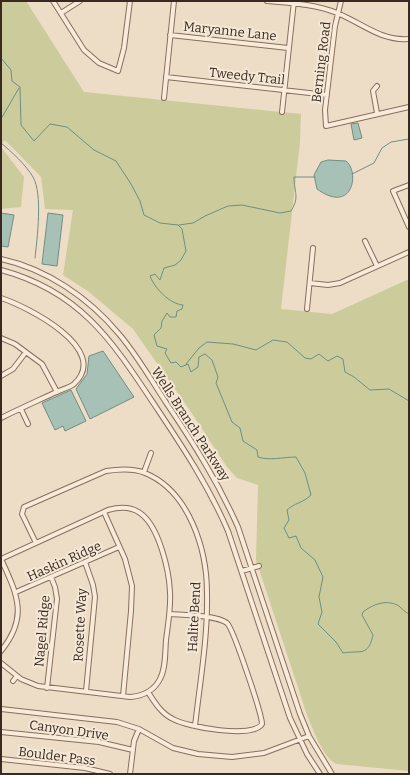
<svg xmlns="http://www.w3.org/2000/svg" width="410" height="775" font-family="Bitter,serif">
<rect width="100%" height="100%" fill="#edddc7"/>
<path fill="#cbcb9b" d="M1,1H26L84,92L301,114L300,142L281,309L332,314L409,279V771L337,764C323,759 313,729 307,715L256,560L258,485L237,478L227,467L189,409L133,329L89,292L63,275L73,210L45,209L41,177L5,140L1,145Z
M1,147L24,177L21,207L1,209Z"/>
<path fill="#a8c1b6" stroke="#6f8f83" d="M358,123L362,138L354,140L351,124Z
M328,160L346,161C360,172 353,215 317,189L314,175L321,162Z
M1,213L14,215L8,247L1,246Z
M48,213L63,215L57,266L42,264Z
M103,351L134,397L90,419L76,389L87,374L89,356Z
M71,390L86,421L65,431L63,426L55,430L42,403Z"/>
<g fill="none" stroke-linecap="round" stroke-linejoin="round">
<path stroke="#6f8f83" stroke-width="1" d="M1,58L11,70L12,81L20,87L21,125L34,141L50,124L67,127L94,150L116,161L131,184L140,201L144,215L160,223L178,225L182,229L186,251L181,260L175,265L164,268L160,280L155,274L150,276C155,289 170,304 183,305L182,309L177,311L176,317H170L167,313L162,321L161,328L154,335L157,346L167,349L165,353L171,363L176,362L181,367L188,364L191,372L198,367L199,357L205,354L212,360L218,377L216,383L232,422L240,428L243,441L257,450L258,457C269,461 284,457 296,457L305,473L311,495C303,503 294,503 287,510L289,520L284,528L289,538L296,536L301,548L315,560L323,577L319,597L322,612L318,624L336,642L343,653C361,650 368,657 373,635L362,615L363,612C373,604 387,599 399,606C402,609 405,612 409,614
M1,119L19,88
M1,143C12,152 26,165 33,177C43,194 37,239 35,258
M352,174L374,163L382,148L391,142L409,139
M179,225L193,223L205,216L228,206L242,205L280,213L291,211C300,197 294,192 294,177H315
M186,364L199,348L207,342L233,344L256,350L273,340L287,342L305,358L311,359L319,354L328,361L337,356L343,359L345,372L354,377L370,390L389,389L409,401"/>
<defs>
<path id="minor" d="M53,1L84,50L99,63L118,71L124,48L130,1
M267,1C290,3 315,4 337,13C362,23 380,41 409,39
M341,1L335,26L325,110L326,126L409,107
M61,13L80,1
M170,35L288,48
M166,77L327,95
M164,98L174,1
M282,112L294,1
M377,113L373,91L377,86
M409,185L393,191L409,227
M365,241L377,266
M1,259C47,269 89,298 119,334C137,355 151,380 167,404C194,444 218,482 238,527L300,714L309,736L332,774
M1,270C83,292 114,344 158,410C184,449 209,487 228,531L290,718L307,754L320,774
M310,283L328,285L340,283L409,252
M1,298C26,306 112,349 74,384C69,388 60,390 54,393C37,401 19,409 1,418
M307,309L313,248
M1,338L15,344L42,364L57,392
M1,376L13,369L26,352
M21,409L28,424
M144,472L151,453
M104,512L125,559L132,586L131,611L123,696
M36,543L22,514L24,507L106,471C119,469 133,468 145,473C189,491 207,549 207,593C208,637 200,682 195,726
M1,559C17,594 29,617 1,651
M85,562L93,585L95,597L86,691
M242,571L259,566
M16,592L119,547
M1,663L21,679L38,686L130,697C142,696 154,691 160,679C166,668 165,652 166,640C168,624 171,608 170,592C169,570 159,526 140,513C130,506 119,507 108,510L1,559
M13,681L17,676
M47,688L57,599L55,587L51,577
M148,692C155,703 161,713 173,719C187,727 253,739 262,724C262,714 233,628 227,623C216,615 184,615 170,614
M1,709L117,722L139,729L173,748L198,754L232,757L264,753L309,736
M1,732L99,742L133,750
M1,759L85,768L110,774
M130,774L134,741L139,729"/>
</defs>
<use href="#minor" stroke="#886e5d" stroke-width="6"/>
<use href="#minor" stroke="#f8ebda" stroke-width="4"/>
</g>
<g text-anchor="middle" dominant-baseline="central" stroke-width="4" stroke-linejoin="round" paint-order="stroke">
<g font-size="13" fill="#392920" stroke="#f5e8d6">
<text transform="translate(230 31) rotate(6)">Maryanne Lane</text>
<text transform="translate(321 62) rotate(-83)">Berning Road</text>
<text transform="translate(247 76) rotate(6)">Tweedy Trail</text>
<text transform="translate(191 424) rotate(57)">Wells Branch Parkway</text>
<text transform="translate(64 561) rotate(-24)">Haskin Ridge</text>
<text transform="translate(194 617) rotate(-87)">Halite Bend</text>
<text transform="translate(80 625) rotate(-87)">Rosette Way</text>
<text transform="translate(42 631) rotate(-85)">Nagel Ridge</text>
<text transform="translate(69 730) rotate(8)">Canyon Drive</text>
<text transform="translate(57 756) rotate(7)">Boulder Pass</text>
</g>
</g>
<rect width="410" height="775" fill="none" stroke="#392920" stroke-width="4"/>
</svg>
